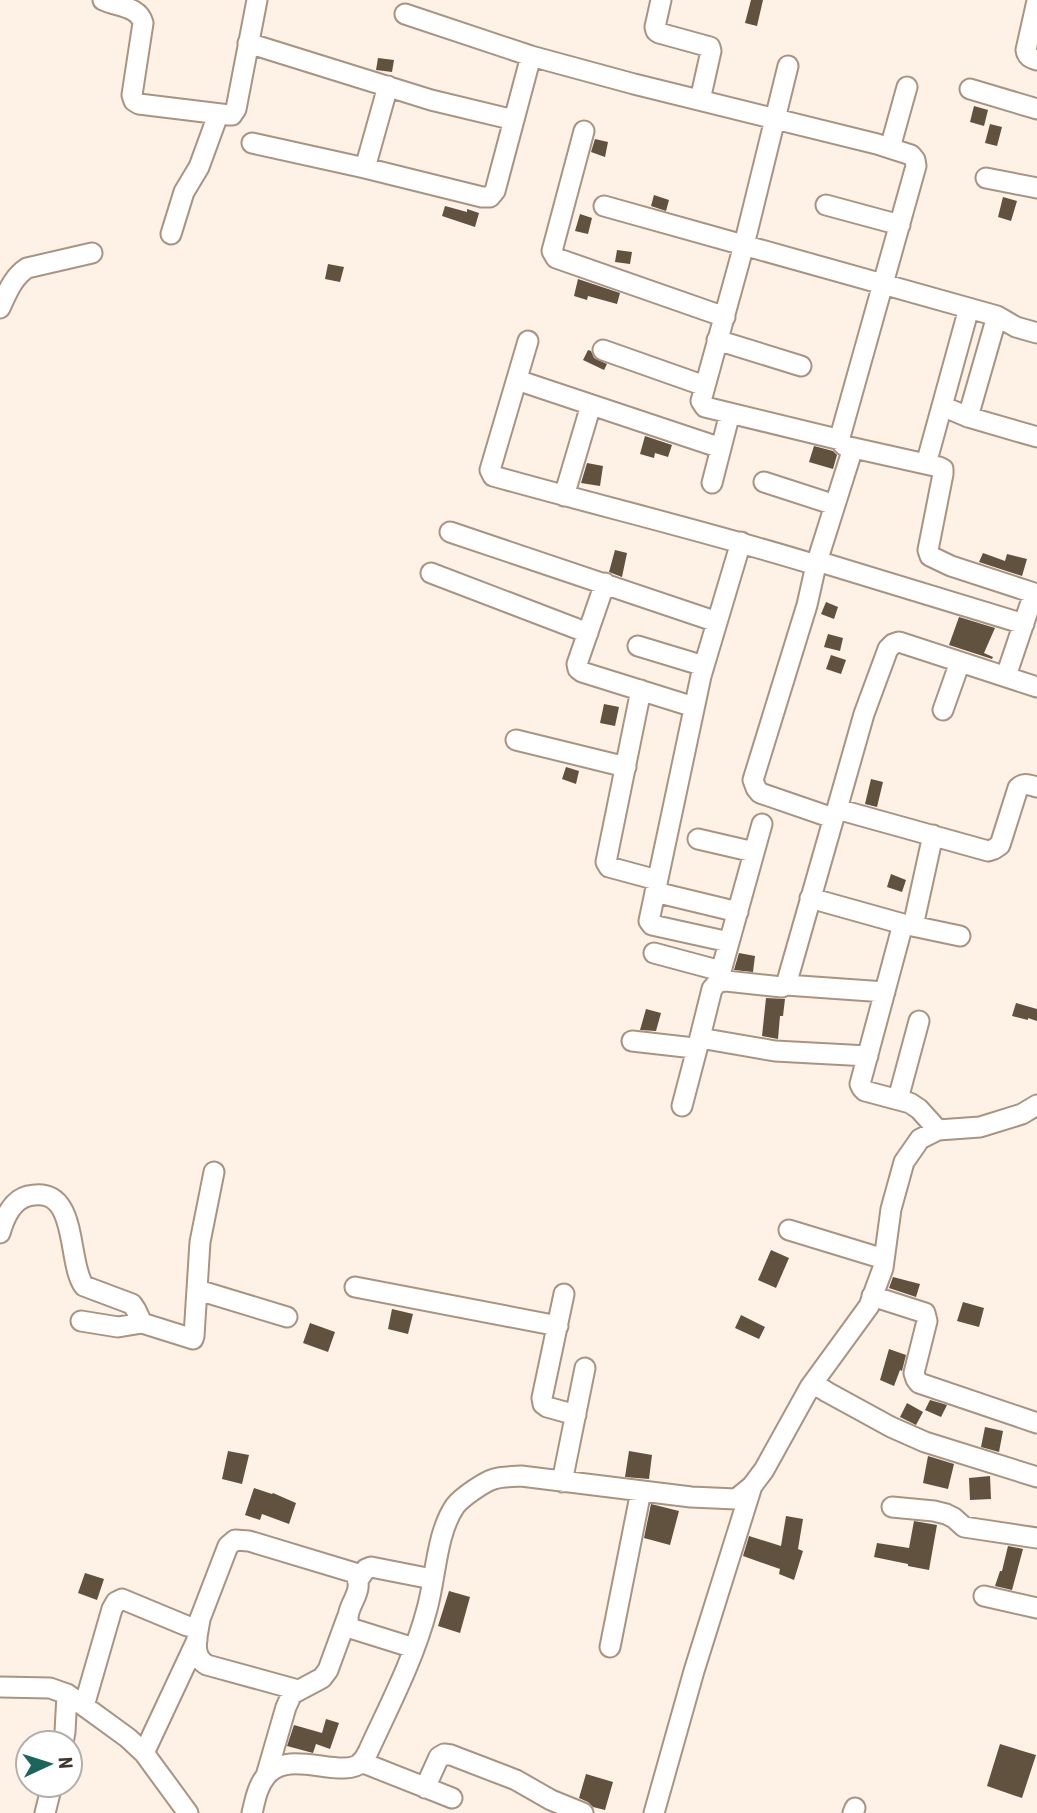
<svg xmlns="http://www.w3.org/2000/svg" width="1037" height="1813" font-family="'Roboto Condensed',sans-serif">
<rect width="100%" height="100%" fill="#fef1e5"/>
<path fill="#61513f" d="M751,0H763L757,26L745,23Z
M378,58L394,60L392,72L376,70Z
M974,106L988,110L984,126L970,122Z
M990,124L1002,127L997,146L985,143Z
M595,139L608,142L605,157L591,152Z
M654,195L669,200L666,211L651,206Z
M1003,197L1017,201L1011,221L998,217Z
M445,206L467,212V209L479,213L475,227L442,216Z
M580,214L592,218L588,234L575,231Z
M617,250L632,252L630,264L615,262Z
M328,264L344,267L340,282L325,279Z
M578,279L620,293L617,304L588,296L587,300L574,296Z
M588,350L591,351L594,358L607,364L604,370L583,360Z
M645,436L672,445L668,457L655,453L654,458L640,454Z
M814,446L833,451L837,455L833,469L809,462Z
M587,463L603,466L600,486L581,483Z
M615,550L627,553L622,577L609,572Z
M983,553L1005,561L1007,554L1027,559L1022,576L979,562Z
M826,602L838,607L834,619L821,614Z
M959,617L995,628L984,653L993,657L992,659L949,645Z
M828,634L843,638L840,651L824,647Z
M831,655L846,660L841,674L826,669Z
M604,704L619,707L615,726L600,723Z
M566,767L579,771L576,784L562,779Z
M871,779L883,782L877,807L865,804Z
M891,874L906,880L902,892L887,887Z
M739,953L755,956L753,972L734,970Z
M766,998L785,999L783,1016H780L778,1039L762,1036Z
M1016,1003L1037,1009V1021L1028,1018V1020L1012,1016Z
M646,1009L661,1013L656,1031L640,1030Z
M771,1250L789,1258L776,1288L758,1280Z
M893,1277L920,1284L916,1297L889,1288Z
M963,1302L984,1308L979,1327L957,1321Z
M392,1309L413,1314L408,1334L388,1329Z
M741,1315L765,1327L759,1339L735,1328Z
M310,1323L335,1332L328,1352L303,1343Z
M889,1349L906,1355L902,1371L900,1370L894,1386L880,1380Z
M930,1400L947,1405L941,1417L925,1410Z
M907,1403L923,1412L916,1425L900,1417Z
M985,1427L1003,1431L999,1452L981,1447Z
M228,1451L249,1455L242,1484L222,1479Z
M629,1451L652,1455L649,1479L625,1477Z
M928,1456L954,1464L948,1489L923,1483Z
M990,1476L991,1499L970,1500L969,1478Z
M254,1488L272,1494L273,1493L296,1503L289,1524L262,1514L260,1520L245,1515Z
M651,1504L679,1511L670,1545L644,1538Z
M786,1516L803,1519L798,1549L803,1551L794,1580L779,1574L780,1569L743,1556L749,1536L781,1546Z
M914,1521L937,1525L929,1570L908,1566V1564L874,1557L877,1543L909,1548Z
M1008,1546L1023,1549L1012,1590L995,1586L1000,1571H1002Z
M85,1573L104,1579L97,1600L78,1593Z
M449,1591L470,1597L460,1633L438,1626Z
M326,1719L339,1723L330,1749L316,1744L313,1753L287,1746L294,1725L322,1733Z
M1000,1744L1036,1755L1022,1798L987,1786Z
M586,1774L613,1782L605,1810L593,1807L588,1802L579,1798Z"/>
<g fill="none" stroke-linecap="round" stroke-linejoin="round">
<defs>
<path id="minor" d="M103,0C117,7 139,6 143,23L132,95L134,101L139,104L229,115H232L236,109L257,0
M661,0L655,27L656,31L659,33L710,47L711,51L700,100
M1037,1L1026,50C1027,57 1031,58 1037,60
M405,14L531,56L634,84L877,144L911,155L915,160L916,166L840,437L842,443L845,446L939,467L943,469V474L928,550L930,556L951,566L1037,594
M248,43L431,100L514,120
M788,66L744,245L701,401L705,407L841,440
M970,89L1037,109
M584,131L552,251L556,258L725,317
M252,143L365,168L482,197H490L495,191L531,56
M890,148L907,87
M365,168L388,86
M986,178L1037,188
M826,205L900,225
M604,206L997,316L1016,327L1037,333
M171,234L184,192L199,167L218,115
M0,308C7,293 13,277 27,268L92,253
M717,340L801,366
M528,341L490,470L493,476C600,506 709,532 816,565L807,605L753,780L756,788L760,793L827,816L834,817L837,809L864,714L888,649L893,644L899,642L1037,687
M603,350L705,386
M517,380L721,448
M942,406L968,417L1037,437
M968,417L997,316
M926,464L969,308
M764,482L835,505
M712,483L730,413
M564,496L591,405
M450,532L717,622
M817,561L1024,624
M816,565L853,448
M431,573L588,633
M605,583L577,664L578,669L582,672L694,707
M638,646L704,666
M1006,676L1034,593
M641,690L606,862L609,867L657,880
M943,710L960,662
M516,740L626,767
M837,809L988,851L994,849L1000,845L1018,788C1024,782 1029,785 1037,787
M698,839L754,852
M655,892L738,912
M810,898L903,924L960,936
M903,924L860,1084L862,1088L865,1091L910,1103L919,1109L938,1130
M913,926L933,835
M729,942L652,925L649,921L701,676L741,542
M654,953L721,971
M718,982L762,824
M786,985L885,992
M700,1038L775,1051L868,1056
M632,1041L694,1048L698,1045L712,989L718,982L726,981L782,987L786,985L834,817
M898,1099L919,1021
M682,1106L698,1045
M789,1230L884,1259
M0,1233C4,1219 12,1200 28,1196C80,1184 66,1261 84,1286L132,1304L136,1310L142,1323L193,1339L194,1336L200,1242L214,1172
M355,1287L558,1326
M198,1290L287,1317
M564,1294L542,1398L543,1404L547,1407L576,1415
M872,1296L925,1313L927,1321L914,1373L916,1379L919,1383L1037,1423
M81,1321L118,1327L142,1323
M813,1383L827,1392L891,1427L925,1442L1037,1477
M562,1482L585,1368
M892,1507L934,1511L946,1514L954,1518L964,1527L1037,1538
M358,1580L366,1569L371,1567L432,1579
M984,1596L1037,1608
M200,1619C198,1635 190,1656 207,1665L298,1690
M610,1647L641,1491
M0,1687L50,1688L67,1694L84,1706L128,1738L144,1753L188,1813
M84,1706L112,1609L116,1602L122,1599L187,1626L193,1627L198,1624L228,1546L235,1540L249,1541L355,1573C367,1595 341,1606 350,1628L414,1648
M63,1743L65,1732L67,1694
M144,1753L197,1640
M361,1762L452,1798
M266,1776L286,1707L292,1694L322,1678L328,1670L347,1618
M425,1788L439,1757L444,1754L451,1755L516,1780L551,1800L583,1813
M45,1813L52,1785
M252,1813C255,1801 257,1787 266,1776C289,1747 342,1781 362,1762C364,1759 366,1756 368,1752C389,1706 414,1659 427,1609C436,1577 436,1534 455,1506C462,1497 484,1482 494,1479C502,1476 513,1477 521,1476L691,1497L736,1499L752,1486L764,1470L810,1387L869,1306L883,1268L891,1209L904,1162L920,1139L938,1130L980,1127L1022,1114L1037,1105
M654,1813L694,1671L752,1486
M853,1813L855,1808"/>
</defs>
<use href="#minor" stroke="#a89481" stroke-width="23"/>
<use href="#minor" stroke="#fff" stroke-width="19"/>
</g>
<g transform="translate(49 1764) rotate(86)"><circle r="33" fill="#ffffff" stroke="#b3afac" stroke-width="2"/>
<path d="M0-5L12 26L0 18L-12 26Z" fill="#1b655c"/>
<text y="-10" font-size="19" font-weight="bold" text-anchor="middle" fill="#40382f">N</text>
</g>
</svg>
